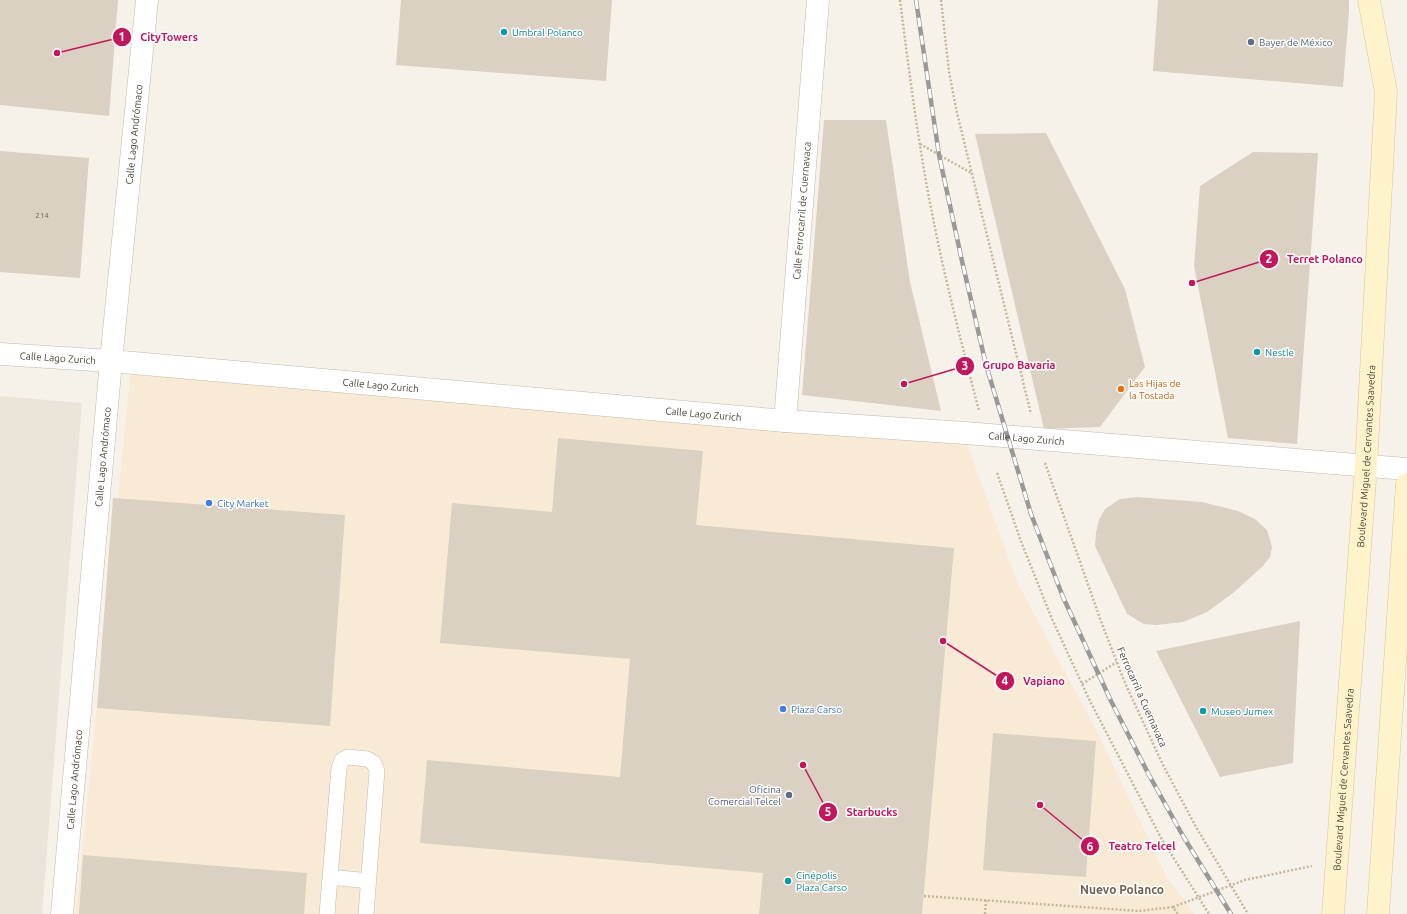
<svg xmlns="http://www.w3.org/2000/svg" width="1407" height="914" font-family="Ubuntu,sans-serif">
<rect width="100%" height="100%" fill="#f6f2ea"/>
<path fill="#eae5d8" d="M0,396L82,403L42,914H0Z"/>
<path fill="#f8ead5" d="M131,369L966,441L1017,582L1096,730L1169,881L1195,914H76Z"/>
<path fill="#dbd1c2" d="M0,0H118L109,116L0,105Z
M401,0H612L606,81L396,65Z
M1158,0H1349V12L1343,87L1153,71Z
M824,120H886L910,282L941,411L802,395Z
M1046,133L1125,289L1145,367L1100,427L1044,429L975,134Z
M0,151L89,158L80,278L0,272Z
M1253,152L1318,153L1297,444L1228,438L1194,266L1200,186Z
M558,438L703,451L696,525L954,548L922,914H759L763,873L420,843L427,760L620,777L630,659L440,643L452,503L552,512Z
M1137,497L1202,502L1238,511L1255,519L1267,530L1272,547L1270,557L1262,567L1233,593L1207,612L1183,622L1157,625L1144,624L1127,614L1095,546L1096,532L1099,520L1105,509L1120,499Z
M113,498L345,515L330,726L97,708Z
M1300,621L1293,763L1220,777L1156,651Z
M993,733L1096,741L1086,877L983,870Z
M83,855L307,873L304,914H79Z"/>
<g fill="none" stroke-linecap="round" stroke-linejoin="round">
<defs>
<path id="service" d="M330,877L369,881
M327,914L339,768L342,760L348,757L367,759L374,763L377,771L366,914"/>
<g id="minor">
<path id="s1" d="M0,354L111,361L785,421L965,433L1407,469"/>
<path id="s2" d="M785,421L818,0"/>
<path id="s3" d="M62,914L111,361L147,0"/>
</g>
<g id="secondary">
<path id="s4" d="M1333,914L1366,466L1386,92L1369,0"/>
<path d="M1378,914L1407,484"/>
</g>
</defs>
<use href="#service" stroke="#c2bbac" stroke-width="16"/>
<use href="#minor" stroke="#c2bbac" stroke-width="23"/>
<use href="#secondary" stroke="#d8c797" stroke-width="23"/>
<path stroke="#c5b79c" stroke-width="2.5" stroke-dasharray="2 2" stroke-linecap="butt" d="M900,0C909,71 918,143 932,213C945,280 962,345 979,411
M941,0L949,72L957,113L1031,414
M920,144L971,173
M1045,463L1102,624L1125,683L1163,765L1196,827L1248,914
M997,473L1022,544L1052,619L1089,699L1161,838L1209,914
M1082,684L1117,662
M924,896L1139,911L1173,907L1178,914
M1173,907L1245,880L1312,866
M985,914L986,900"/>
<use href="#service" stroke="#fff" stroke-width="15"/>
<use href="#minor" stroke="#fff" stroke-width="22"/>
<use href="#secondary" stroke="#fff3cb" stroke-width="22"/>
<defs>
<path id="rail" d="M916,0L939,155L962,261L986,365L1031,514L1063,597L1111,701L1149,775L1183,836L1231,914"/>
</defs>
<use href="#rail" stroke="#999" stroke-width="4.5"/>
<use href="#rail" stroke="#fff" stroke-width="3" stroke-dasharray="9" stroke-linecap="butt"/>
</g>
<g fill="#0f9aa8" stroke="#fff" stroke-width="1.5">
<circle cx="504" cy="32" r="4"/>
<circle cx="1257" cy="352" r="4"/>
<circle cx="1203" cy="711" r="4"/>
<circle cx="788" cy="881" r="4"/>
</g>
<g fill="#5c6f8a" stroke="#fff" stroke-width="1.5">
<circle cx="1251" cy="42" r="4"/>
<circle cx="789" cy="795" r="4"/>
</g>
<circle fill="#e8710a" stroke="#fff" stroke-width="1.5" cx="1121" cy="389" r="4"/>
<g fill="#3f7fe0" stroke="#fff" stroke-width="1.5">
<circle cx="209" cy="503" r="4"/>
<circle cx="783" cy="709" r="4"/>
</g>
<g text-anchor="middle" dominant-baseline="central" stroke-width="3" stroke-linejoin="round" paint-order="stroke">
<g font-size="8" fill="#6f665a">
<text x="42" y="215">214</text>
</g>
<g font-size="10" fill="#0d838f" stroke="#fff" text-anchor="start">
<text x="512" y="32">Umbral Polanco</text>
<text x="1265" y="352">Nestle</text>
<text x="1211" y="711">Museo Jumex</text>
<text x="796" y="875">Cinépolis<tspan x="796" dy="12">Plaza Carso</tspan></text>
</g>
<g font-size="10" fill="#4e5e75" stroke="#fff" text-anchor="start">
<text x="1259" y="42">Bayer de México</text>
<text x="781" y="789" text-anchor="end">Oficina<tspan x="781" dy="12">Comercial Telcel</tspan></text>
</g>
<g font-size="10" fill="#4b4337" stroke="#fff">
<text stroke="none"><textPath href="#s3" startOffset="783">Calle Lago Andrómaco</textPath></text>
<text stroke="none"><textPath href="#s2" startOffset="211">Calle Ferrocarril de Cuernavaca</textPath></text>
<text stroke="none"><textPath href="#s1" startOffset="58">Calle Lago Zurich</textPath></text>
<text stroke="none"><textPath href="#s1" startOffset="382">Calle Lago Zurich</textPath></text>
<text stroke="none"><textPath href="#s1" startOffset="706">Calle Lago Zurich</textPath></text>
<text stroke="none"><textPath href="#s1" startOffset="1030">Calle Lago Zurich</textPath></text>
<text stroke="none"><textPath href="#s3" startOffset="459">Calle Lago Andrómaco</textPath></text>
<text stroke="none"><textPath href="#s4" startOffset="459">Boulevard Miguel de Cervantes Saavedra</textPath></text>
<text transform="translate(1142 697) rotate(66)">Ferrocarril a Cuernavaca</text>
<text stroke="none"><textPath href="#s3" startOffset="135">Calle Lago Andrómaco</textPath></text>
<text stroke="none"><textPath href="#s4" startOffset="135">Boulevard Miguel de Cervantes Saavedra</textPath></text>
</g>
<g font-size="10" fill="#c56008" stroke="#fff" text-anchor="start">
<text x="1129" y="383">Las Hijas de<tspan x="1129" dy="12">la Tostada</tspan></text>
</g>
<g font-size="10" fill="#366cbe" stroke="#fff" text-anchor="start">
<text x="217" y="503">City Market</text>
<text x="791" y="709">Plaza Carso</text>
</g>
<g font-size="12" font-weight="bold" fill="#6e614e" stroke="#fff">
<text x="1122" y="889">Nuevo Polanco</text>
</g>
</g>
<path fill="none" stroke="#c2185b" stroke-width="1.5" d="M57 53L122 37M1192 283L1269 259M904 384L965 366M943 641L1005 681M803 765L828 812M1040 805L1090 846"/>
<g fill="#c2185b" stroke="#fff" stroke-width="1.5">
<circle cx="57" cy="53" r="4"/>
<circle cx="1192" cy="283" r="4"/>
<circle cx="904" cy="384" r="4"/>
<circle cx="943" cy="641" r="4"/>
<circle cx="803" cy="765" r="4"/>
<circle cx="1040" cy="805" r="4"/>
<circle cx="122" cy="37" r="10"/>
<circle cx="1269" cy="259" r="10"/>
<circle cx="965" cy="366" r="10"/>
<circle cx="1005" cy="681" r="10"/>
<circle cx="828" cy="812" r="10"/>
<circle cx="1090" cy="846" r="10"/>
</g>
<g font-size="12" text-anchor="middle" font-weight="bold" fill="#fff">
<text x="122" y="41">1</text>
<text x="1269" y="263">2</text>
<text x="965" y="370">3</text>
<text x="1005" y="685">4</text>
<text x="828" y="816">5</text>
<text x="1090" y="851">6</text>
</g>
<g font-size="11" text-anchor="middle" font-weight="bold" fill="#c2185b" stroke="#fff" stroke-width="3" stroke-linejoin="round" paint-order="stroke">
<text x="169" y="41">CityTowers</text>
<text x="1325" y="263">Terret Polanco</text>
<text x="1019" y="369">Grupo Bavaria</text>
<text x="1044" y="685">Vapiano</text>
<text x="872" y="816">Starbucks</text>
<text x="1142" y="850">Teatro Telcel</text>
</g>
</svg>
